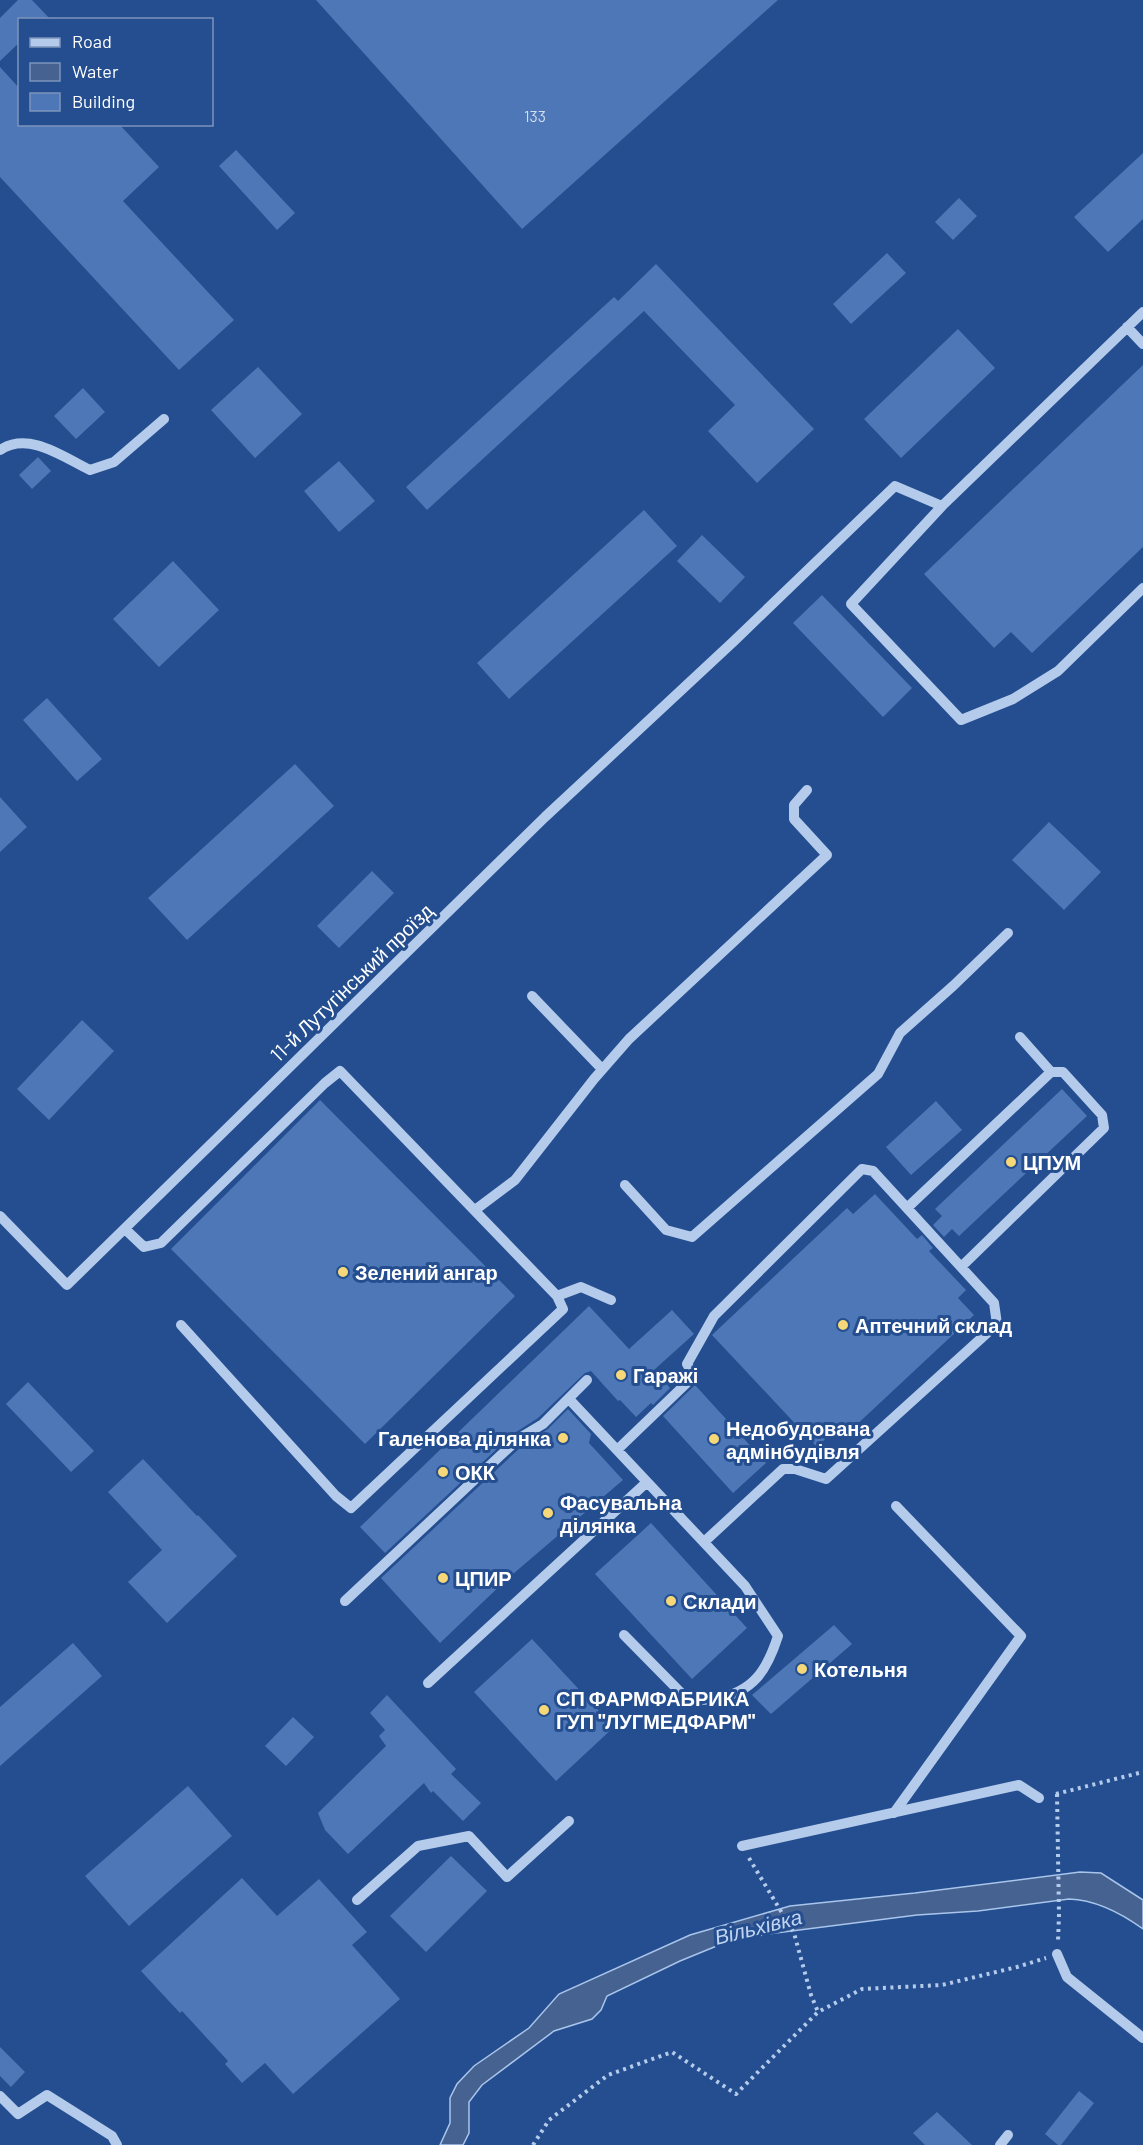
<svg xmlns="http://www.w3.org/2000/svg" width="1143" height="2145" font-family="Barlow,sans-serif">
<rect width="100%" height="100%" fill="#244e8f"/>
<path fill="#456291" stroke="#a9c5ec" stroke-width="1.5" d="M1080,1872L1101,1873L1143,1900V1929C1121,1913 1096,1900 1069,1899L978,1911L917,1915L768,1934L724,1943L680,1961L607,1996L601,2010L592,2019L554,2031L482,2085L469,2102V2133L463,2145H440L450,2123V2098L457,2084L474,2066L529,2028L559,1994L690,1935L790,1906L915,1893Z"/>
<path fill="#4d77b6" d="M18,0H32L51,20H20V42L0,61V18Z
M316,0H778L522,229Z
M0,67L20,89V124H119L159,167L123,201L234,320L179,370L0,177Z
M236,150L295,213L277,230L219,166Z
M1143,153V219L1108,252L1074,217Z
M959,198L977,216L953,240L935,222Z
M887,253L906,273L851,324L833,304Z
M656,264L814,429L757,483L708,431L735,405L644,311L427,510L406,487L614,297L618,301Z
M958,329L995,368L901,458L864,419Z
M1143,365V547L1032,653L1011,632L994,648L924,574Z
M258,367L302,414L255,458L211,410Z
M83,388L105,412L76,439L54,416Z
M38,457L51,471L32,489L19,475Z
M339,461L375,501L339,532L304,491Z
M644,510L677,546L509,699L477,663Z
M702,535L745,577L720,603L677,561Z
M173,561L219,610L159,667L113,619Z
M822,595L912,688L883,717L793,623Z
M47,698L102,759L77,781L23,720Z
M295,764L334,806L187,940L148,898Z
M0,797L27,827L0,852Z
M1049,822L1101,872L1064,910L1012,860Z
M372,871L394,893L339,948L317,926Z
M82,1020L114,1051L49,1120L17,1089Z
M1062,1089L1087,1116L959,1236L952,1229L944,1237L933,1225L942,1216L935,1209Z
M320,1100L515,1296L365,1444L171,1249Z
M936,1101L962,1130L911,1175L886,1147Z
M875,1194L917,1239L922,1235L933,1248L929,1251L966,1290L958,1298L974,1315L851,1430L843,1422L817,1447L712,1335L847,1208L853,1214Z
M589,1306L629,1349L672,1310L694,1334L654,1370L670,1388L653,1405L651,1403L636,1417L620,1400L618,1401L591,1371L585,1373L538,1418L513,1434L385,1553L360,1527Z
M28,1382L94,1451L71,1472L6,1404Z
M695,1385L766,1463L733,1493L663,1416Z
M568,1409L591,1434L589,1443L623,1480L506,1580L440,1643L381,1578L523,1445L548,1429Z
M143,1459L197,1516L198,1515L237,1556L167,1623L128,1582L162,1550L108,1492Z
M651,1523L747,1628L692,1679L595,1574Z
M834,1625L852,1644L771,1714L752,1695Z
M532,1639L614,1727L556,1781L474,1692Z
M73,1643L102,1676L0,1766V1707Z
M387,1695L456,1769L451,1774L481,1803L463,1821L433,1791L431,1793L424,1783L348,1854L325,1830L318,1813L386,1746L379,1736L385,1730L370,1713Z
M293,1717L314,1737L286,1766L265,1746Z
M188,1786L232,1836L129,1926L85,1876Z
M451,1856L487,1891L426,1952L390,1916Z
M242,1878L277,1916L319,1879L367,1932L352,1945L400,1999L293,2094L265,2063L242,2083L225,2064L228,2061L182,2011L180,2013L141,1971Z
M0,2047L25,2072L11,2087L0,2076Z
M1079,2091L1094,2103L1061,2145H1058L1045,2134Z
M937,2112L972,2145H925L913,2133Z"/>
<g fill="none" stroke-linecap="round" stroke-linejoin="round">
<path stroke="#b5cbec" stroke-width="4" stroke-dasharray="3 4.5" stroke-linecap="butt" d="M1056,1794L1143,1772
M1057,1794L1059,1915L1058,1941
M749,1858L794,1933L811,1995L818,2012
M533,2145L549,2120L608,2075L672,2052L736,2094L818,2012L862,1989L942,1985L1017,1967L1046,1958"/>
<path stroke="#b5cbec" stroke-width="10" d="M1127,327L1143,344
M0,450C29,431 63,457 90,470L114,462L164,419
M942,506L851,604L961,720L1013,699L1058,671L1143,588
M532,996L602,1069
M1020,1037L1051,1072
M625,1185L666,1230L692,1237L878,1074L900,1033L953,986L1008,933
M907,1208L1051,1072H1063L1102,1115L1104,1128L961,1267
M475,1210L515,1180L594,1079L629,1039L827,855L794,819V805L807,790
M0,1216L67,1285L545,817L734,641L895,486L942,506L1143,312
M125,1229L144,1247L161,1243L325,1083L340,1071L557,1296L563,1309L351,1508L336,1496L181,1325
M557,1296L581,1287L611,1300
M569,1399L745,1586L778,1636C767,1670 754,1692 715,1699C706,1701 696,1699 687,1699L624,1635
M617,1450L694,1376L687,1364L714,1316L862,1169L873,1171L994,1303L997,1324L826,1479L795,1469H783L704,1542
M345,1601L518,1439L543,1424L587,1380
M428,1683L647,1482
M894,1813L1021,1636L896,1506
M742,1846L1019,1785L1039,1798
M357,1900L418,1846L469,1836L507,1877L569,1821
M1057,1954L1067,1977L1143,2038
M0,2096L18,2114L47,2095L112,2136L117,2145
M1000,2145L1008,2135"/>
</g>
<g fill="#f6d879" stroke="#244e8f" stroke-width="2">
<circle cx="1011" cy="1162" r="6"/>
<circle cx="343" cy="1272" r="6"/>
<circle cx="843" cy="1325" r="6"/>
<circle cx="621" cy="1375" r="6"/>
<circle cx="563" cy="1438" r="6"/>
<circle cx="714" cy="1439" r="6"/>
<circle cx="443" cy="1472" r="6"/>
<circle cx="548" cy="1513" r="6"/>
<circle cx="443" cy="1578" r="6"/>
<circle cx="671" cy="1601" r="6"/>
<circle cx="802" cy="1669" r="6"/>
<circle cx="544" cy="1710" r="6"/>
</g>
<g text-anchor="middle" dominant-baseline="central" stroke-width="6" stroke-linejoin="round" paint-order="stroke">
<g font-size="16" fill="#d2dded">
<text x="535" y="115">133</text>
</g>
<g font-size="20" fill="#fff" stroke="#244e8f">
<text transform="translate(351 982) rotate(-44)">11-й Лутугінський проїзд</text>
</g>
<g font-size="20" font-weight="bold" fill="#fff" stroke="#244e8f" text-anchor="start">
<text x="1023" y="1162">ЦПУМ</text>
<text x="355" y="1272">Зелений ангар</text>
<text x="855" y="1325">Аптечний склад</text>
<text x="633" y="1375">Гаражі</text>
<text x="726" y="1428">Недобудована<tspan x="726" dy="23">адмінбудівля</tspan></text>
<text x="551" y="1438" text-anchor="end">Галенова ділянка</text>
<text x="455" y="1472">ОКК</text>
<text x="560" y="1502">Фасувальна<tspan x="560" dy="23">ділянка</tspan></text>
<text x="455" y="1578">ЦПИР</text>
<text x="683" y="1601">Склади</text>
<text x="814" y="1669">Котельня</text>
<text x="556" y="1698">СП ФАРМФАБРИКА<tspan x="556" dy="23">ГУП "ЛУГМЕДФАРМ"</tspan></text>
</g>
<g font-size="21" font-style="italic" fill="#c1d5f2" stroke="#244e8f">
<text transform="translate(758 1926) rotate(-14)">Вільхівка</text>
</g>
</g>
<rect x="18" y="18" width="195" height="108" fill="#244e8f" stroke="#7c95bc" stroke-width="1.5"/>
<rect x="30" y="38" width="30" height="9" fill="#b5cbec" stroke="#7c95bc" stroke-width="1.5"/>
<text x="72" y="48" font-size="18" fill="#ffffff">Road</text>
<rect x="30" y="63" width="30" height="18" fill="#456291" stroke="#7c95bc" stroke-width="1.5"/>
<text x="72" y="78" font-size="18" fill="#ffffff">Water</text>
<rect x="30" y="93" width="30" height="18" fill="#4d77b6" stroke="#7c95bc" stroke-width="1.5"/>
<text x="72" y="108" font-size="18" fill="#ffffff">Building</text>
</svg>
